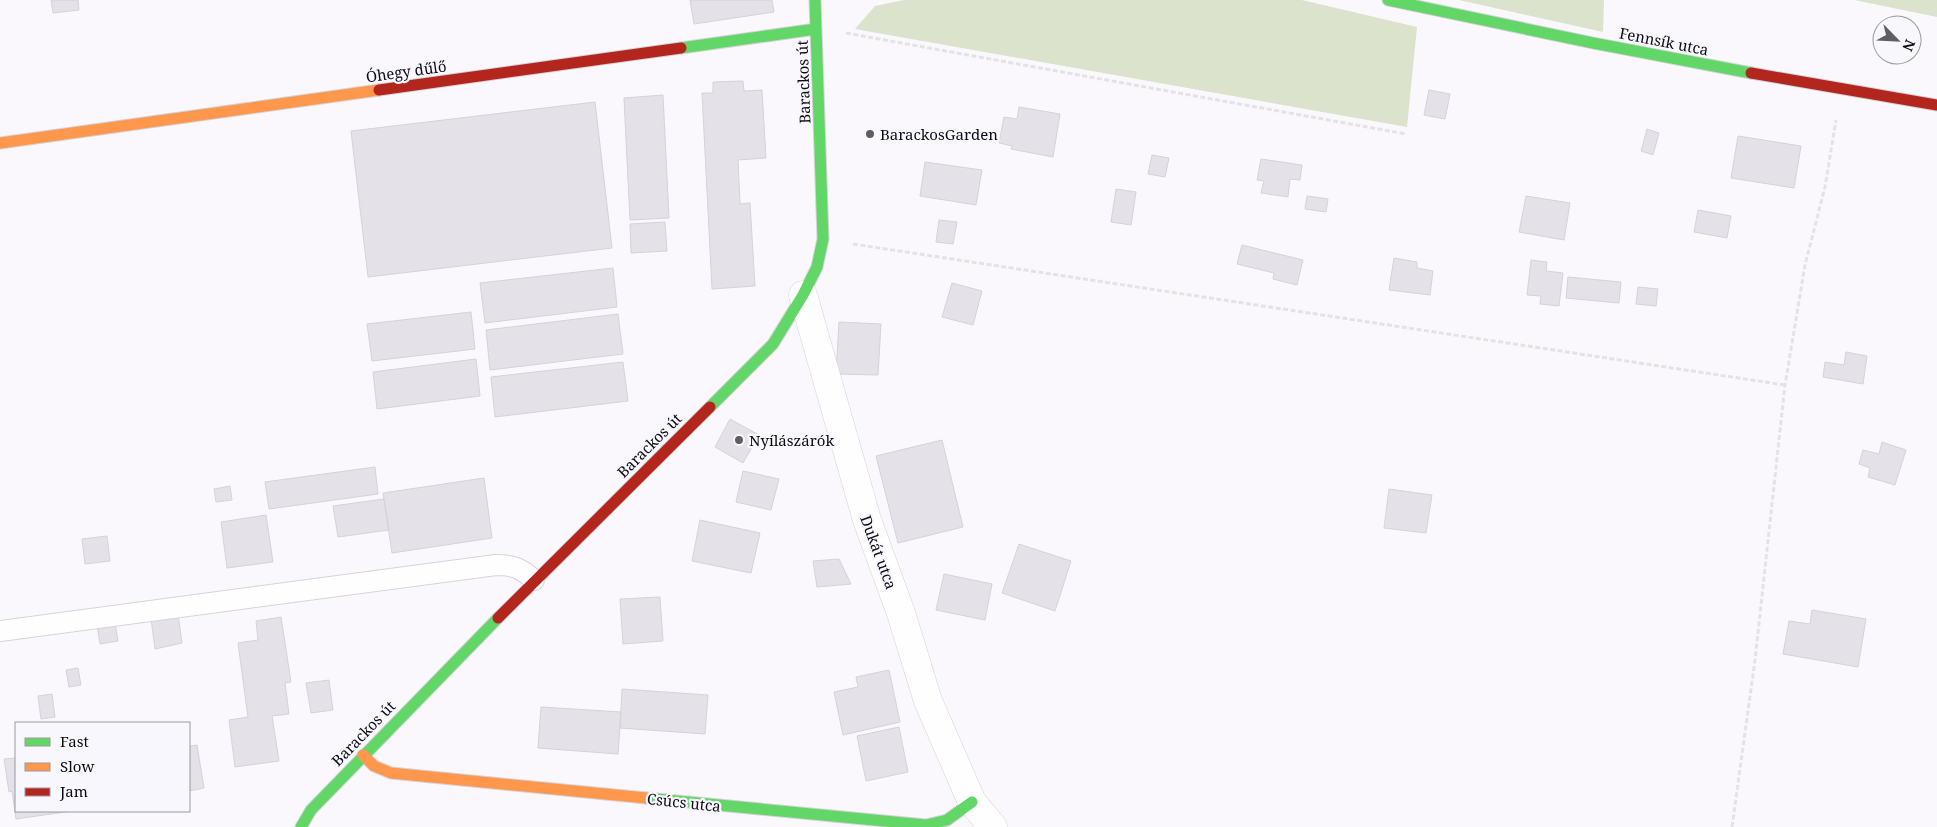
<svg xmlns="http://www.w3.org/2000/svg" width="1937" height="827" font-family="'Noto Serif',serif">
<rect width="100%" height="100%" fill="#faf8fd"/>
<path fill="#dce3cc" d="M904,0H1302L1417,27L1407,127L855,29L875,6Z
M1459,0H1604L1603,32Z
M1854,0H1937V17Z"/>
<path fill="#e4e1e9" stroke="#d4d2da" d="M51,0H78L79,10L53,13Z
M690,0H772L774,12L694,24Z
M743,81L744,91L762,90L766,158L738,160L740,204L750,203L755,286L712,289L702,93H713V82Z
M1429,90L1450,94L1445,119L1424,115Z
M663,95L669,218L630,220L624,98Z
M595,102L612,248L368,277L351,131Z
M1019,107L1060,114L1053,157L1011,149L1012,146L999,143L1004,117L1017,119Z
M1647,129L1659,133L1653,155L1641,151Z
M1738,136L1801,146L1794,188L1731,178Z
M1152,155L1169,158L1165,177L1148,174Z
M1261,159L1302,165L1300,180L1290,179L1288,197L1261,193L1264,181L1257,180Z
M925,162L982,170L976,205L920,196Z
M1116,189L1136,192L1131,225L1111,222Z
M1307,196L1328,199L1326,212L1305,209Z
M1526,196L1570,203L1564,240L1519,232Z
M1698,210L1731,216L1727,238L1694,232Z
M939,220L957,222L953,244L936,242Z
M665,222L667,251L631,253L630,224Z
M1242,245L1303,260L1297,285L1273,279L1274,273L1237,264Z
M1394,258L1417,262V268L1433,271L1430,295L1389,290Z
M1531,260L1547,262L1546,271L1563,273L1559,306L1540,304L1541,296L1527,295Z
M613,268L617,307L485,323L480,283Z
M1568,277L1621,282L1619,303L1566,298Z
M952,283L982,291L973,325L942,317Z
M1638,287L1658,289L1656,306L1636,304Z
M471,312L475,349L372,361L367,324Z
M618,314L623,354L490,370L486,330Z
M839,322L881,324L878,375L836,374Z
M1846,352L1867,356L1863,384L1823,377L1825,362L1844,365Z
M476,359L480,396L377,409L373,372Z
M623,362L628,401L495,417L491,377Z
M730,419L759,435L743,463L715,447Z
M942,440L963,527L898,543L876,456Z
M1882,442L1906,450L1895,485L1868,477L1870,468L1859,464L1863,450L1879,454Z
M375,467L378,494L269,509L265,482Z
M743,471L779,479L771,510L736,502Z
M484,478L492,538L392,553L383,493Z
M230,486L232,500L216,502L214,489Z
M1389,489L1432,495L1426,533L1384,528Z
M384,499L389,530L338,537L333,506Z
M266,515L273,562L227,568L221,522Z
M700,520L760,533L751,573L692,561Z
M107,536L110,561L85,564L82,539Z
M1019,544L1071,561L1055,611L1002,593Z
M839,559L851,584L817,587L813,561Z
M944,574L992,584L985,620L936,610Z
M660,597L663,641L623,644L620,599Z
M1812,610L1866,619L1858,667L1783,654L1789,621L1810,624Z
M178,614L182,643L155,649L151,618Z
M281,617L291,682L285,683L289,714L272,716L279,761L235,767L229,720L248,717L238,643L258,640L256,621Z
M115,623L118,641L100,644L97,625Z
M78,668L81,685L69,687L66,670Z
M889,670L900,722L843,735L834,692L858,687L856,677Z
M329,680L333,710L311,713L306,683Z
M622,689L708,695L705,734L620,728Z
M52,694L55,717L41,719L38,696Z
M541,707L621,712L618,754L538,748Z
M899,727L908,772L866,781L857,736Z
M197,745L204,788L189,791V746Z
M16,758V811H72L16,819L12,791L9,792L4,759Z"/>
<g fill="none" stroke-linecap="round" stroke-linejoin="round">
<defs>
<path id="lane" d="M0,631L496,565C513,565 521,568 534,580"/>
<path id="street" d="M803,295L867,520L901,613L928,701L972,802L993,827"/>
<path id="fast" d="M1388,0L1593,43L1751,73
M681,48L816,29
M710,407L773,344L803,295L817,267L823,239L815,0
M646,798L926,825L947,820L972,802
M301,827L311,810L498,618"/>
<path id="slow" d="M0,143L379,90
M363,755L374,766L391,773L646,798"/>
<path id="jam" d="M1751,73L1937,105
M379,90L681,48
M498,618L710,407"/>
</defs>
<use href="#lane" stroke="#d6d3db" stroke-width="22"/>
<use href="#street" stroke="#d6d3db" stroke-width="29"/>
<use href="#fast" stroke="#d6d3db" stroke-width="13"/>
<use href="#slow" stroke="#d6d3db" stroke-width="13"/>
<use href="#jam" stroke="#d6d3db" stroke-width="13"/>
<path stroke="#e3e3e4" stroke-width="3" stroke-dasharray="5 2.5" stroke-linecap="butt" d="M846,33L1406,134
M853,244L1785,385
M1732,827L1755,660L1785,385L1805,265L1825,187L1836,120"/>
<use href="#lane" stroke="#fefeff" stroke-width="20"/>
<use href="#street" stroke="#fefeff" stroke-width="28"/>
<use href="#fast" stroke="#63d668" stroke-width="11"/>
<use href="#slow" stroke="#ff974d" stroke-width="11"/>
<use href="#jam" stroke="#b3261e" stroke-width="11"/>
</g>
<g fill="#605d66" stroke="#f9f7fe" stroke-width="2">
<circle cx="870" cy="134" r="5"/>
<circle cx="739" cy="440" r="5"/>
</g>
<g text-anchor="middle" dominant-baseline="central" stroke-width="4.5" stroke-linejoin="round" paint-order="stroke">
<g font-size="15" fill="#0d0a15" stroke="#f9f7fe">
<text transform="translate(1664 41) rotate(11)">Fennsík utca</text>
<text transform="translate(406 71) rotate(-8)">Óhegy dűlő</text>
<text transform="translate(803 82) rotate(-92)">Barackos út</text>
<text transform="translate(649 445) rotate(-45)">Barackos út</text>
<text transform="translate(879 552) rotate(70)">Dukát utca</text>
<text transform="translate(363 733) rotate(-46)">Barackos út</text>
<text transform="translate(684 802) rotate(6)">Csúcs utca</text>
</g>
<g font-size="15" fill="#0d0a15" stroke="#f9f7fe" text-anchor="start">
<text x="880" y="134">BarackosGarden</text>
<text x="749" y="440">Nyílászárók</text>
</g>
</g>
<rect x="15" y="722" width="175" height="90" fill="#f9f7fe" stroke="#9b98a1"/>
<rect x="25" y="738" width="25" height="8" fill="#63d668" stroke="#9b98a1"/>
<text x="60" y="747" font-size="15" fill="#0d0a15">Fast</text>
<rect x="25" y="763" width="25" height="8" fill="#ff974d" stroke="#9b98a1"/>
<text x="60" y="772" font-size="15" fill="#0d0a15">Slow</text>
<rect x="25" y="788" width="25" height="8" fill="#b3261e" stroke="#9b98a1"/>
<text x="60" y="797" font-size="15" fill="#0d0a15">Jam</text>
<g transform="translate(1897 40) rotate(114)"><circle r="24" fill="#f9f7fe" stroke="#9b98a1"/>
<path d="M0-4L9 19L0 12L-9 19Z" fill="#605d66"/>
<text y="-8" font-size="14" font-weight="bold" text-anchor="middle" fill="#0d0a15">N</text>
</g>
</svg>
